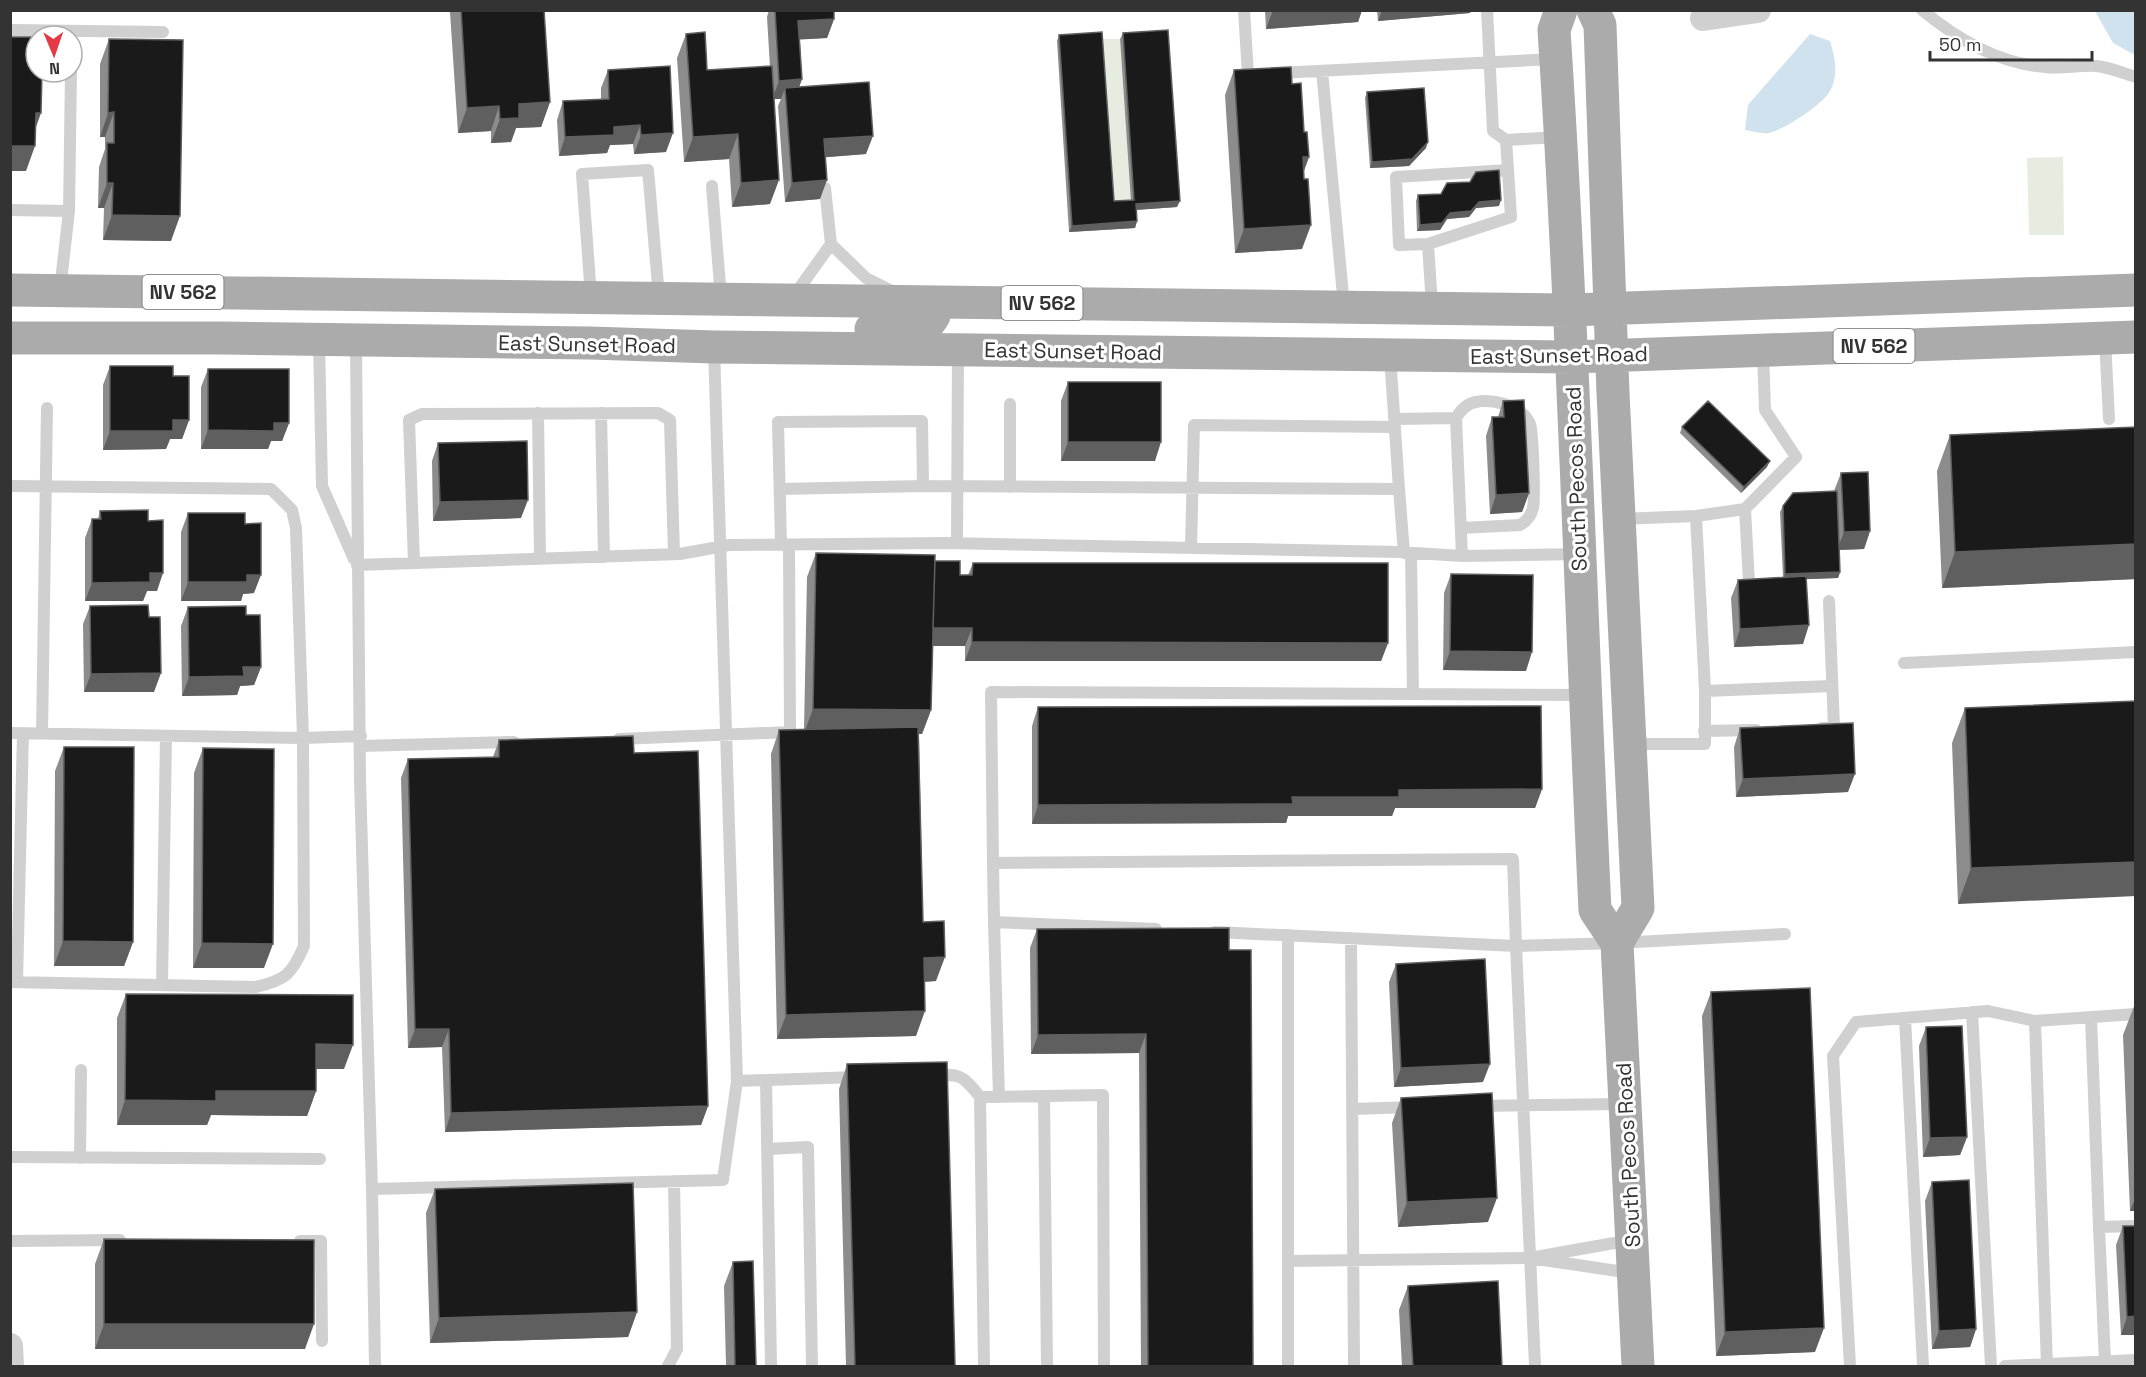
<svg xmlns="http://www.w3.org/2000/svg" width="2146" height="1377" font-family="'Space Grotesk',sans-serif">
<rect width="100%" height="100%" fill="#fff"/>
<path fill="#e6ecdf" d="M1100,39H1120L1132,207L1111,208Z
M2063,157L2064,235H2029L2027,158Z"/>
<path fill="#cfe2ee" d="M2095,11H2135V55L2113,43Z
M1810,34L1830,41C1835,57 1839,75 1830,91C1822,105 1785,129 1769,133C1762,134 1752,131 1745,130L1748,105Z"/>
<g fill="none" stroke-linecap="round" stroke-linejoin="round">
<path stroke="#d0d0d0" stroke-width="12" d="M1244,10L1248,75L1257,74
M1487,10L1493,131L1506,140
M1922,10C1957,39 2000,64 2045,67C2062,69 2079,65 2096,66C2109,67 2123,73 2136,77
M10,30L163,32
M1322,71L1344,306
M1278,73L1554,59
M1508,170L1506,140L1559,137
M712,186L721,298
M825,188L831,244
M10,210L69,211
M1428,244L1511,217L1508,170L1396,177L1399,245L1428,244L1432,306
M60,290L69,211L71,72
M591,296L582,174L648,170L659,297
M793,297L831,244L866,278L894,292
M2105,339L2109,419
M319,340L322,486L354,559
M356,342L360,780L372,1189L375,1366
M714,348L737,1081L857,1077
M1010,404V487
M538,413L540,559
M601,413L604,557
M1456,418C1459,413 1463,408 1468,405C1485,395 1523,405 1530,424C1533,429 1535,500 1533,508C1531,516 1527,521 1520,525L1461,528
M1395,419L1456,418L1462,556
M10,486L271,489L292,510L296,528L303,738L304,946C292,974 285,981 255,987L10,982
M923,486L1399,489L1390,355
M780,489L923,486L922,421L778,422L781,544
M1399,489L1404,553
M1745,509L1749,583
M1619,519L1696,516
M957,543L958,350
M1191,548L1194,425L1395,427
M1411,553L1413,694L1585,695
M414,563L409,420L422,414L658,413L670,420L674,554
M357,565L680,554L729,545L946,543L1399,552L1462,556L1578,554
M1904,663L2136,652
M1705,691L1832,686
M1413,694L991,692L993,863L1513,859L1516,946L1617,943L1785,934
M1822,728H1834L1829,601
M1704,731L1756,730
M10,733L303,738L361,736
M42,734L47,408
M619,739L790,732L789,545
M1631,744H1705V691L1696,516L1745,509L1796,457L1765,410L1763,352
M360,746L514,742
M993,863L994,922L1156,929
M994,922L999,1097
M1215,932L1516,946L1535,1366
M1288,935V1366
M1351,938L1354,1366
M17,982L23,733
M162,985L166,736
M1972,1012L1991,1366
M2091,1017L2099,1227
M1905,1018L1923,1366
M931,1075C960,1074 962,1074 980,1097
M766,1080L771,1366
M1044,1096L1047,1366
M1476,1106L1624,1104
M1352,1109L1414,1107
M767,1149L808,1147L812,1366
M10,1157L320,1159
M80,1158L81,1070
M372,1189L723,1180L737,1081
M1631,1240L1530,1258L1631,1273
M10,1241L120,1240
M300,1241H321L322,1341
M1288,1261L1530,1258
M2105,1361L2099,1227L2136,1226
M668,1366L677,1349L674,1181
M984,1366L980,1097L1103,1095L1104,1366
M1850,1366L1833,1056L1856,1022L1988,1011L2035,1021
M2005,1366L2136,1360
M2047,1366L2035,1021L2136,1014"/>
<path stroke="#d0d0d0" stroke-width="26" d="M1703,18L1758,10
M10,1346L11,1366"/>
<path stroke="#ababab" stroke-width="33" d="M1561,10L1554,30C1573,323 1581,617 1595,910L1617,943L1638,1366
M1593,10L1600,25L1613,393L1638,908L1617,943
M10,290L1571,310L2136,290
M871,329H907L929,323L934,316L933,302
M10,338H222L590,343L714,347L1572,357L2136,337"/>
</g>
<path fill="#8c8c8c" d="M451,10H461L550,102L541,127L516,128L511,142L491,143V131L458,133L450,12Z
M769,10H834V19L827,38L800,39L802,79L799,87L866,154L825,157L820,199L785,202L778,106L781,99H774L770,204L732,207L729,159L684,162L677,58L686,34L707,70L770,67L767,17Z
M1265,10H1362L1358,22L1266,29Z
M1377,10H1471L1470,13L1378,21Z
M1123,33L1177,207L1136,210L1137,221L1135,228L1069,232L1057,41L1059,35L1114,201H1131L1120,39Z
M109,39L171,241L103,240L104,208H98L99,167L105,149V137H100V64Z
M608,70L666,152L634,154L633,144L610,145L607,153L559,156L557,120L563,101L601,100V88Z
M1234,70L1292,84L1304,132L1309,157L1304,171L1302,249L1235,253L1225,95Z
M1367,92L1426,148L1409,166L1370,168L1365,98Z
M1418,195L1499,206L1476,208L1469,217L1447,219L1440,230L1417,231L1416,201Z
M110,366L173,376L189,420L182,439H170L166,449L103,450V385Z
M208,369L289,423L282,441H271L268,449H201V387Z
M1068,382L1155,461H1061V401Z
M1503,401L1529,493L1522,512L1490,514L1486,436L1492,417H1498Z
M1682,427L1767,467L1741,493L1680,433Z
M2136,427V579L1942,588L1937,471L1950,435Z
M438,443L521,518L433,521L432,461Z
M1841,473L1870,531L1864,549L1839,550L1840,572L1838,578L1807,579L1803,644L1734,647L1731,598L1738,580L1783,577L1780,512L1783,506L1834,491Z
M100,511L148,521L157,591H147L143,601H85V538L92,519H98Z
M188,513L245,524L254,593L243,594L241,601H181V532Z
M816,553L935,561L960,575H968L973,563L1388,643L1381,661H965V646H933L931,710L922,734H919L923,922L936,981L925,982L916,1036L777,1039L771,754L779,730L804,729L807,577Z
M1451,574L1526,671L1443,670L1444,593Z
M90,606L149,617L154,692H84L83,624Z
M188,607L246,615L261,667L254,685L240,686L237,695L182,696L181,626Z
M2136,701L1958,904L1952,743L1965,708Z
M1038,707L1542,789L1535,808H1395L1392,816H1288L1286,823L1032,824V726Z
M1740,728L1848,792L1736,797L1734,747Z
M499,740L634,753L708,1106L701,1125L445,1132L442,1047L408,1048L401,778L408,759L493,757Z
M64,747L133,942L124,966H54L55,771Z
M203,748L264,968H193L194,773Z
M1037,929L1229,950L1253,1366H1141L1139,1053L1031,1054L1030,948Z
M1396,964L1483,1082L1394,1087L1389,982Z
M1711,992L1815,1352L1716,1356L1702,1016Z
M126,994L344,1069H316V1091L307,1116L211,1115L207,1125H117V1018Z
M2136,1001V1211H2130L2123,1035Z
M1926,1027L1967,1137L1960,1155L1923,1157L1919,1046Z
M847,1064L955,1366H846L839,1089Z
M1401,1098L1488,1222L1398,1227L1392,1123Z
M1932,1182L1976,1329L1970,1347L1932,1349L1925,1201Z
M435,1189L637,1312L628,1337L430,1343L426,1213Z
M2123,1226L2136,1335H2121L2116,1245Z
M104,1239L305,1349H95V1264Z
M733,1262L756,1366H726L724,1286Z
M1408,1286L1502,1366H1402L1399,1310Z"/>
<path fill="#5f5f5f" d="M1273,10H1362L1358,22L1266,29Z
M1382,10H1471L1470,13L1378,21Z
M834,19L827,38L792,40L798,21Z
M802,79L795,98L785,88L781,99H772L779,81Z
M550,102L541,127L516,128L511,142L491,143L500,119L519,104Z
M499,106L491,131L458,133L467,108Z
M114,112L105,137H100L108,113Z
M36,113H41L32,138Z
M640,125L633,144L610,145L607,153L559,156L565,137L614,127Z
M673,133L666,152L634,154L641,135Z
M738,134L729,159L684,162L693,137Z
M873,136L866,154L817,158L824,139Z
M1428,142L1426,148L1409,166L1370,168L1372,162Z
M10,146H35L26,171H10Z
M1303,157H1309L1300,181Z
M779,180L770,204L732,207L741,183Z
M827,180L820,199L785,202L792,183Z
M107,183H113L104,208H98Z
M1501,200L1499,206L1476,208L1469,217L1447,219L1440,230L1417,231L1420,225L1479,202Z
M1180,201L1177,207L1134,210L1136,204Z
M112,215L180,216L171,241L103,240Z
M1137,221L1135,228L1069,232L1072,226Z
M1311,225L1302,249L1235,253L1244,229Z
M173,420H189L182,439H170L166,449L103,450L110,431Z
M274,423H289L282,441H271L268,449H201L208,430Z
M1068,442H1161L1155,461H1061Z
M1770,461L1767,467L1741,493L1744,487Z
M1529,493L1522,512L1490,514L1496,495Z
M528,500L521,518L433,521L440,502Z
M1870,531L1864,549L1837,550L1844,532Z
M2136,544V579L1942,588L1955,552Z
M1840,572L1838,578L1783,580L1785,574Z
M150,573H163L157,591H147L143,601H85L92,583Z
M247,575H261L254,593L243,594L241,601H181L188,582Z
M1809,625L1803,644L1734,647L1740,629Z
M930,628H972L965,646H923Z
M972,642L1388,643L1381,661H965Z
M1450,651L1532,652L1526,671L1443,670Z
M243,667H261L254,685L240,686L237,695L182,696L189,677Z
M161,673L154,692H84L91,674Z
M813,709L931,710L922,734L804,733Z
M1855,774L1848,792L1736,797L1743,779Z
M1542,789L1535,808H1395L1392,816H1288L1286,823L1032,824L1038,805L1292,797L1399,790Z
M2136,862V896L1958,904L1971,868Z
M63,941L133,942L124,966H54Z
M202,943L273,944L264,968H193Z
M945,957L936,981L915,982L924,958Z
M925,1011L916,1036L777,1039L786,1015Z
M415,1029H449L442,1047L408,1048Z
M1146,1034L1139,1053L1031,1054L1038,1035Z
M316,1044L353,1045L344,1069H307Z
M1490,1064L1483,1082L1394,1087L1401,1068Z
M216,1091H316L307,1116L211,1115L207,1125H117L125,1100Z
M708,1106L701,1125L445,1132L451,1113Z
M1967,1137L1960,1155L1923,1157L1930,1138Z
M2136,1196V1211H2130Z
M1497,1198L1488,1222L1398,1227L1407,1202Z
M637,1312L628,1337L430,1343L439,1318Z
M2136,1316V1335H2121L2127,1317Z
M104,1324H314L305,1349H95Z
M1824,1328L1815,1352L1716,1356L1725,1332Z
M1976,1329L1970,1347L1932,1349L1939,1331Z"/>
<path fill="#1a1a1a" stroke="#5f5f5f" stroke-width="1.5" d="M461,10H544L550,102L519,104V118L500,119L499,106L467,108Z
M775,10H834V19L798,21L802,79L779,81Z
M1168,30L1180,201L1136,204L1137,221L1072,226L1059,35L1102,32L1114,201L1134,200L1123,33Z
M705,32L707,70L772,66L779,180L741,183L738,134L693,137L686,34Z
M10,37H36V72H42L41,113H36L35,146H10Z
M109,39L183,40L180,216L112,215L113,183H107V143H114V112L108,113Z
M670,66L673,133L641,135L640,125L614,127V135L565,137L563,101L609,99L608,70Z
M1291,67L1292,84L1301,83L1304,132H1307L1309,157H1303L1304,179H1308L1311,225L1244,229L1234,70Z
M869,82L873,136L824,139L827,180L792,183L785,88Z
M1424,88L1428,142L1412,159L1372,162L1367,92Z
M1499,170L1501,200L1479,202L1471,211L1450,213L1442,223L1420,225L1418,195L1441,194L1447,183L1470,182L1476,172Z
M110,366H173V376H189V420H173V431H110Z
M208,369H289V423H274V431L208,430Z
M1068,382H1161V442H1068Z
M1524,400L1529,493L1496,495L1492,417H1504L1503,401Z
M1708,401L1770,461L1744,487L1682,427Z
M2136,427V544L1955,552L1950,435Z
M527,441L528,500L440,502L438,443Z
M1868,472L1870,531L1844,532L1841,473Z
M1837,491L1840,572L1785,574L1783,506L1793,493Z
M148,510V521L163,520V573H150V582L92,583V519H101L100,511Z
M188,513H245V524L261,523V575H247V582H188Z
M816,553L935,555L931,710L813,709Z
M935,561H960V575H972L973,563H1388V643L972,642V628H933Z
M1451,574L1533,575L1532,652L1450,651Z
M1806,576L1809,625L1740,629L1738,580Z
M148,605L149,617H160L161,673L91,674L90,606Z
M246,606V615H260L261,667H243L244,676L189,677L188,607Z
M2136,701V862L1971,868L1965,708Z
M1541,706L1542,789L1399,790V797H1292L1293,804L1038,805V707Z
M1853,723L1855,774L1743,779L1740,728Z
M918,727L923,922L944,921L945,957L924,958L925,1011L786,1015L779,730Z
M633,736L634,753L698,751L708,1106L451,1113L449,1029H415L408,759L499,757V740Z
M64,747H134L133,942L63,941Z
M203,748L274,749L273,944L202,943Z
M1229,928V950H1251L1253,1366H1148L1146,1034L1038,1035L1037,929Z
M1485,959L1490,1064L1401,1068L1396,964Z
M1810,988L1824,1328L1725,1332L1711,992Z
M126,994L353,995V1045L316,1044V1091H216V1101L125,1100Z
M1962,1026L1967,1137L1930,1138L1926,1027Z
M947,1062L955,1366H855L847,1064Z
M1492,1093L1497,1198L1407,1202L1401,1098Z
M1969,1180L1976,1329L1939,1331L1932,1182Z
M633,1183L637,1312L439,1318L435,1189Z
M2123,1226H2136V1316L2127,1317Z
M104,1239L314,1240V1324H104Z
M753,1261L756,1366H735L733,1262Z
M1498,1281L1502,1366H1413L1408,1286Z"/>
<g text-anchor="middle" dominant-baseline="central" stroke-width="6" stroke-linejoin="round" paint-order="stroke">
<g fill="#fff" stroke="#707070" stroke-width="1.5">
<rect x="142.5" y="275" width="81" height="34" rx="4.5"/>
<rect x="1001.5" y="286" width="81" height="34" rx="4.5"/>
<rect x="1833.5" y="329" width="81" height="34" rx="4.5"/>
</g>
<g font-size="20" font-weight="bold" fill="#333">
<text x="183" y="292">NV 562</text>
<text x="1042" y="303">NV 562</text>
<text x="1874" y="346">NV 562</text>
</g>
<g font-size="21" fill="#333" stroke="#fff">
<text transform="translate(587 344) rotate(1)">East Sunset Road</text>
<text transform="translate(1073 351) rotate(1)">East Sunset Road</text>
<text transform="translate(1559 355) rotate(-1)">East Sunset Road</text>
<text transform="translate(1576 479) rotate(-92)">South Pecos Road</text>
<text transform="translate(1628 1155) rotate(-93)">South Pecos Road</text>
</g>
</g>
<rect width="2146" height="1377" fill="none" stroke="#333333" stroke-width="24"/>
<g transform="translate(54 54) rotate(178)"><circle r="28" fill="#ffffff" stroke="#adadad" stroke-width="1.5"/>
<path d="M0-4.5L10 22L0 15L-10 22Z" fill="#e63946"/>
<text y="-9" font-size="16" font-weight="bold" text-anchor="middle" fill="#333333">N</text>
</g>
<path d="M1930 51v9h162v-9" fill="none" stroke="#333333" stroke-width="3"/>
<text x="1939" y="51" font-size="18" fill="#333333" stroke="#ffffff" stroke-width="4.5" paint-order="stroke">50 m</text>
</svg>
